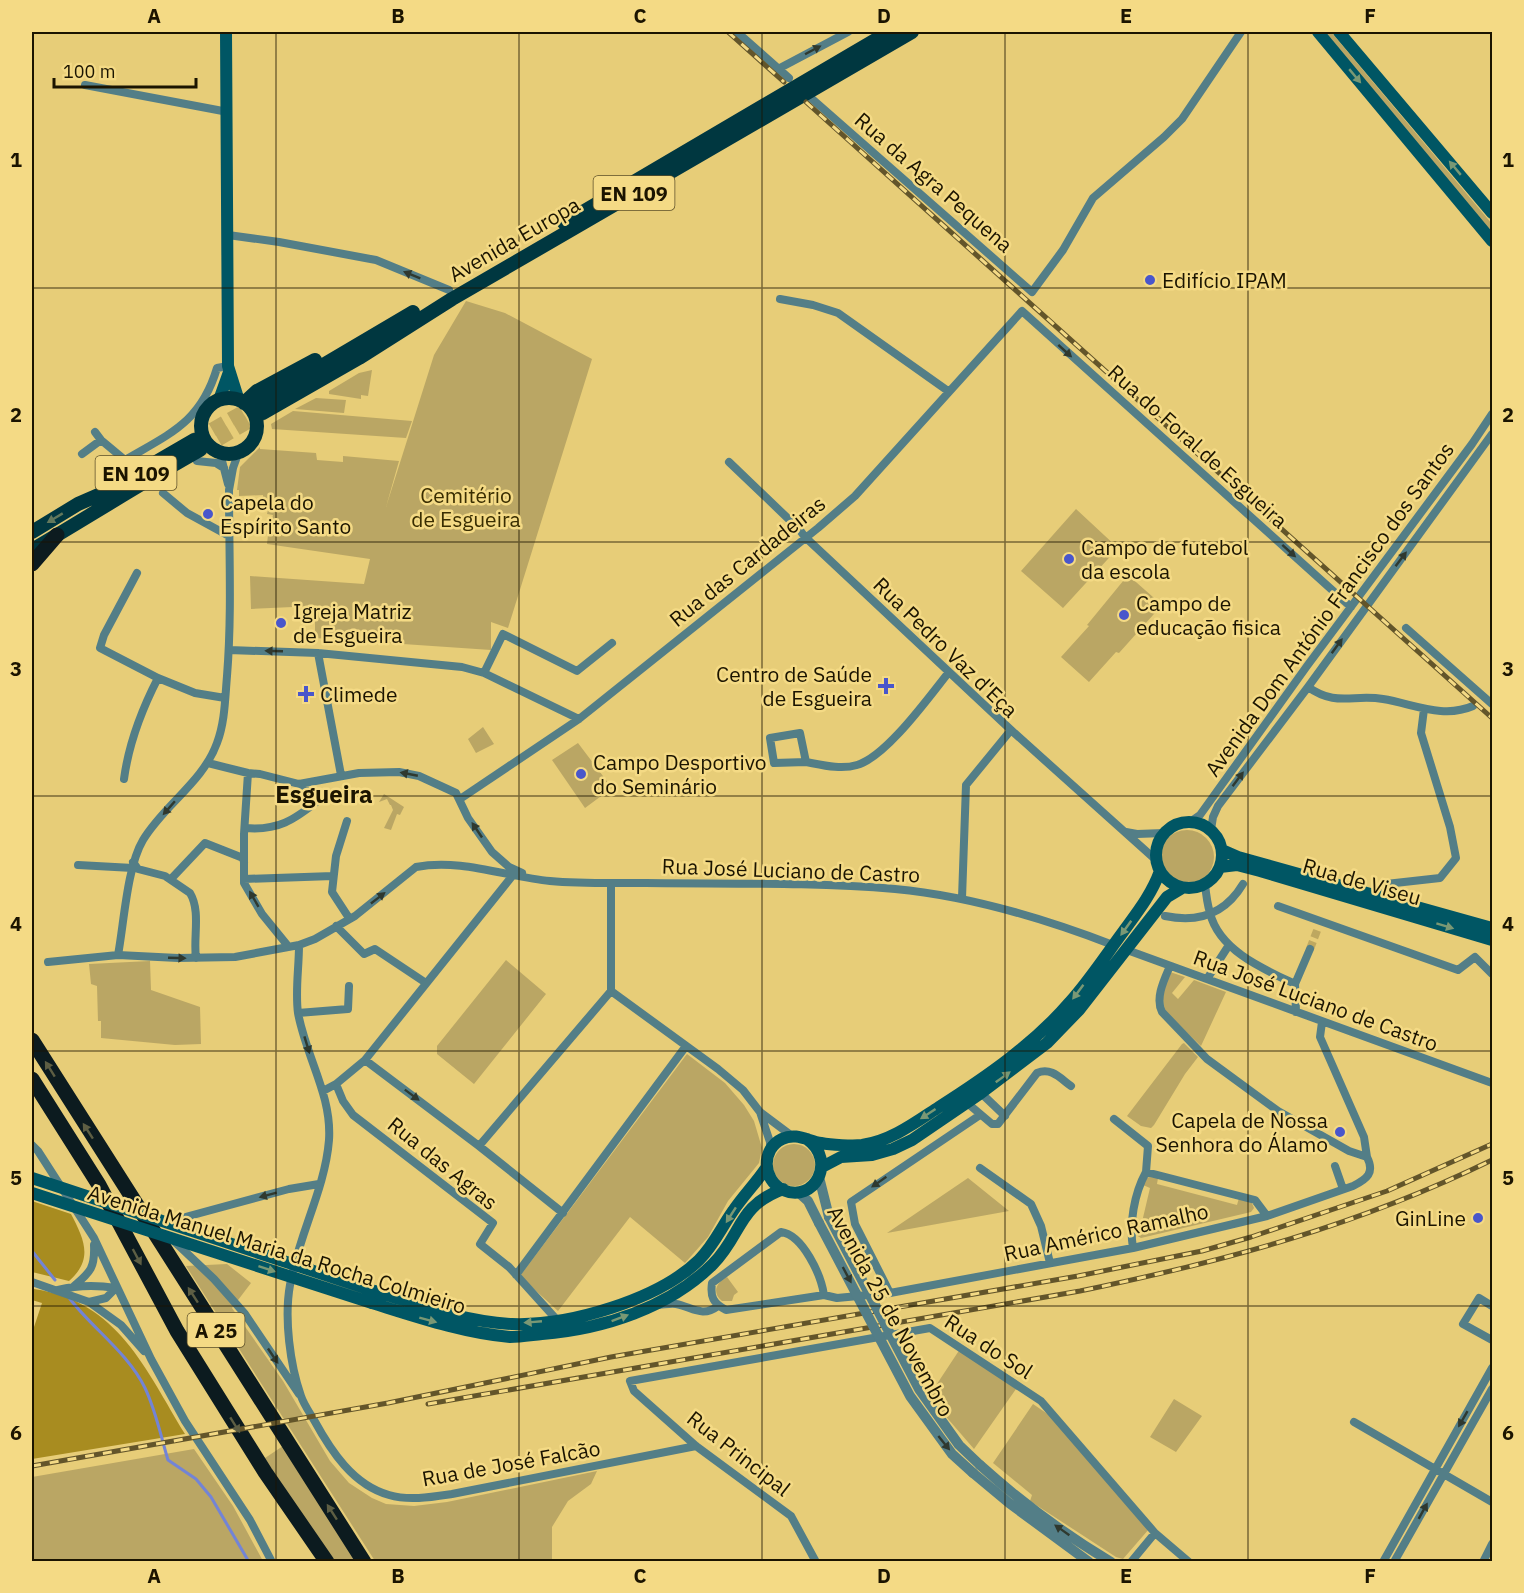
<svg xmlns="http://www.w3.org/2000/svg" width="1524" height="1593" font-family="'IBM Plex Sans',sans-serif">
<rect width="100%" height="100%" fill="#e7cd78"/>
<path fill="#baa664" d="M1322,32H1331L1492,224V235Z
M466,301L505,313L592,359L508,628L491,622V650L315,638V606L251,609L250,576L364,584L370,559L267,544L269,526H271L273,515L267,514L268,510L262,509L263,495L239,496V490H237L240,467L260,447V449L316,453L317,460L343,462V456L399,461L386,507L434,355Z
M372,370L368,396L361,395V399L329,394V391L359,373Z
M316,398L346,400L344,413L295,409Z
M293,411L412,421L406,438L272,429L271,424Z
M1076,509L1118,548L1063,608L1021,571Z
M1128,575L1162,605L1119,653L1116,652L1089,682L1061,657L1089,626L1087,625Z
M483,727L494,744L476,753L468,739Z
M578,743L612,788L585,808L552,760Z
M384,794L404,807L400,815L397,814L391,830L384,828L393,810L391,805H390L387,799L379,802Z
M1160 857a27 27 0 1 1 54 0a27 27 0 1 1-54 0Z
M506,960L546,994L474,1084L437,1054V1046Z
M150,961L151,990L200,1007L201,1044L175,1045L101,1038V1021H98L97,986L91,984L89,964Z
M1170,972L1185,977L1172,993L1178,999L1194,980L1226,992L1201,1046L1165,1012L1161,987Z
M1184,1043L1198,1057L1185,1074L1154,1125L1151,1128L1141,1126L1127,1116L1182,1044Z
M687,1054L725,1083L744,1105L754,1121L762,1148L759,1163L728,1201L708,1237L685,1263L630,1217L558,1311L520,1276Z
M773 1165a21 21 0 1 1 42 0a21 21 0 1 1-42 0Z
M1151,1176L1158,1178L1157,1184L1237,1205L1239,1198L1251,1201L1254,1208L1251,1212L1141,1238L1136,1235L1135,1220L1142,1222L1150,1188L1143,1185L1147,1178Z
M968,1178L1009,1211L887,1233Z
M227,1264L251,1283L232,1308L283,1381L330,1461L349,1483L372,1498L386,1504L414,1506L447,1502L597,1471L591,1484L568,1501L552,1527V1561H375L186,1266Z
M727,1277L738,1292L734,1295L732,1301H722C711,1292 717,1282 727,1277Z
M960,1349L1016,1389L974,1449L942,1412L931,1393Z
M1174,1399L1202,1416L1176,1452L1150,1437Z
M1033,1404L1052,1417L1149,1529L1123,1559L1116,1557L1030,1501L1032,1495L993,1463Z
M283,1446L357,1561H334L262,1460Z
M194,1449L233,1506L263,1561H32V1477Z"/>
<path fill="#a88c20" d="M32,1201L71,1214C84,1239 94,1259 69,1281L32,1272Z
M34,1289C118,1301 146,1370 185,1434L32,1459V1330H33L42,1303L32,1300V1291Z"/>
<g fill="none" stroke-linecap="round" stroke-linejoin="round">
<path stroke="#7384d5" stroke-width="3" d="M32,1251L55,1280
M70,1299C93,1329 128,1353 145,1388C156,1411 161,1437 168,1460L196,1479L211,1497L249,1562"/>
<path stroke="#bea860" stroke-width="8" stroke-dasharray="8 4" stroke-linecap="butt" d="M1310,949L1318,928"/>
<path stroke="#bea860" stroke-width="14" stroke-dasharray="14 7" stroke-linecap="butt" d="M194,440L257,404
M200,450L263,413"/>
<path stroke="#537e87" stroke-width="8" d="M737,32L789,78
M778,69L848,32
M85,85L228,112
M811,98L1032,292L1063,250L1093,198L1164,137L1182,119L1241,32
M228,235L279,242L376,260L449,290
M780,299L813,305L838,313L948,391
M95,432L101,440L125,460C171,433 201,422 217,368L228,366
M220,453L228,484
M82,454L101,440
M197,461L216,463L224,468
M729,462L799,529L805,537L1011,730L1156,860
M163,493L187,513L229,536
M137,573L104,635L100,648L158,678L195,693L225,698
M1406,628L1492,704
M229,650L318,653L462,667L484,673L579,719
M318,653L341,775
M484,673L503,634L577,671L612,643
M1308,687C1336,707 1353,694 1383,699C1414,704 1443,719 1473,706
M806,762L774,763L770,738L800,733L806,762C822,765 841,770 857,765C886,757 929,697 949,672
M208,763L248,773L260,774L299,784L359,773L399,772L419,776L456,793L468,818L492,852L509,867L522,873
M248,773L244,834V883L262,914L288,946
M124,779C129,742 141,711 158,678
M460,799L579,719L818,528L855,496L1022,311L1351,607
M347,821L336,856L332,892L349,918
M1190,822L1200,815L1307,666L1472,444L1492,414
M245,828C278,831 294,820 319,800L299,784
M1211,830L1213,817L1218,806L1308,687L1492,434
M1126,832L1137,834L1164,833
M133,862L138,869L165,876L190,893C201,911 193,938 196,958
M78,865L133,868
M171,879L205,843L243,858L244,862
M244,879L333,876
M611,883V991
M1205,884C1206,894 1207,903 1210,913C1219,950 1263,969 1295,984
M1383,896L1386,884L1440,878L1456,858L1450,827L1421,733L1424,709
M962,898L966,785L1011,730
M1278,906L1458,970L1475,957L1492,974
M1165,916C1198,923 1225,914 1243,884
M336,926L364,954L375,949L426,983
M299,945C299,968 295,991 298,1013C306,1057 332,1095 329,1140C325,1190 298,1236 290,1285C284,1318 290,1365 301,1396C304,1405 310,1413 314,1420C331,1451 353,1485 389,1495C409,1501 432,1497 452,1494L696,1446
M1127,950L1492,1083
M118,955C124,923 127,867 143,840C164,805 203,782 217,743C225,722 225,699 227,676C232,614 229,552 229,490L233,468L238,454
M48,962L118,955L178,958L235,957L299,945L315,939L355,916L416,867C460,858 507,877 550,881C582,884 614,883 646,883C728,884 812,882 895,889C970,896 1043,918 1113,945
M1170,966C1164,980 1155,998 1162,1012L1207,1059L1278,1111L1349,1151L1367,1157L1364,1137L1320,1037L1322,1022
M1207,979L1229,945
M611,991L718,1069L743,1090L760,1112L792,1136
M1296,1012L1295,984L1310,949
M298,1013L348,1009L349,986
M365,1060L479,1146L563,1213
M336,1084L343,1101L353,1115L493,1223L480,1244L509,1267L557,1320
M323,1091L336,1084L365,1060L513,875
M981,1093L1005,1116
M966,1102L992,1124H998L1037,1073C1051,1067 1060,1078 1071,1086
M760,1112L770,1142V1149
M1114,1119L1148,1146L1146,1172
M32,1145L38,1151L94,1238L151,1359L185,1421L250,1520L272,1562
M479,1146L611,991
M1335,1166L1343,1189
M980,1168L1031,1204L1041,1226L1050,1263
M167,1222L289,1189L319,1184
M175,1242L214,1279L245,1314L299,1394
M1133,1248C1129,1224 1134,1194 1146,1172L1255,1200L1267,1216
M516,1275L686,1046
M32,1282L89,1302L106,1298L116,1288
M74,1286C91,1272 95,1267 94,1245
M58,1290C78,1285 96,1285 116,1288
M890,1293L855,1224L851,1202L980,1115
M824,1295C821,1275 803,1235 781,1232L712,1283C710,1297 713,1303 726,1310L824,1295L837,1298L890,1293L1133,1248L1267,1216L1353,1186C1367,1179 1375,1173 1367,1157
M89,1302L121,1325L144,1351
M656,1305C663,1305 670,1303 676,1304C692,1307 702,1318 718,1306
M1492,1306L1479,1298L1463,1324L1492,1340
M1354,1422L1492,1502
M816,1562L791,1516L696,1446L634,1391L630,1381L930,1328L1041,1401L1155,1533L1189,1562
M1131,1562L1155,1533
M1383,1562L1492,1368
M1394,1562L1492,1389
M1483,1562L1492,1544"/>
<path stroke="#537e87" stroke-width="10" d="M819,1177L829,1217
M798,1192L808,1201L819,1223
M980,1465C1020,1501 1064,1534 1111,1562
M973,1473L1009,1503L1089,1562"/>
<path stroke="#005664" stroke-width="12" d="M226,32L228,366L239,401
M1318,32L1492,241
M1339,32L1492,213
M219,400L229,372
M1156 855a33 33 0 1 1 66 0a33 33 0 1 1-66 0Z
M1222,850L1238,857L1492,928
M1220,867L1237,865L1260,871L1492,940
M807,1139C837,1160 815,1204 783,1190C762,1180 761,1149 782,1139C796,1132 808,1141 821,1143C831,1145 853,1146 862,1145C891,1141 916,1122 939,1107C986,1077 1034,1044 1070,1002C1088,982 1104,958 1120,936C1135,915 1151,896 1160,871
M822,1167L841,1157L872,1155L893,1149L912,1140L981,1093L1047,1043L1079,1010L1167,897L1182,888
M374,1291C419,1305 465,1322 512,1324C569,1326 658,1300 699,1260C714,1245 721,1228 733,1211C743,1196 756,1183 766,1168
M372,1303C417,1317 464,1333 510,1337C521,1337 532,1335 542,1334C603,1329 669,1308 713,1264C742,1235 737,1206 783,1189"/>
<path stroke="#003740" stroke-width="14" d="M564,223L889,32
M201 426a28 28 0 1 1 56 0a28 28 0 1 1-56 0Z
M244,403L257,391L315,360
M257,404L413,312
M263,413L359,358L452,299L912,32
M32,532L78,504L101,494L194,440
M32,550C88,517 143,482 200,450"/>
<path stroke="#0c1b1f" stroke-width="15" d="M32,564L57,535
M32,1040L364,1562
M32,1079L99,1185L177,1331L265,1472L327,1562"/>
<defs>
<path id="rail" d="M728,32L784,82
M806,102L1492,718
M428,1404L1080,1291C1226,1261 1359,1225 1492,1160
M32,1466L388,1403L611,1357L1078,1276L1202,1251L1251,1237L1387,1191L1492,1144"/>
</defs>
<use href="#rail" stroke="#63552a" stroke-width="5"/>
<use href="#rail" stroke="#f4da85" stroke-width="3" stroke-dasharray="9" stroke-linecap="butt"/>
<path stroke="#537e87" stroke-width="10" d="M829,1217L919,1389L959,1445L980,1465
M819,1223L910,1396L952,1454L973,1473"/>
<path stroke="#005664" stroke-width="12" d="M32,1178L374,1291
M32,1193L372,1303"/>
</g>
<defs><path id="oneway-solid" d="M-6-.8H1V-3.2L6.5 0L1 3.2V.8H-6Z" transform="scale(1.5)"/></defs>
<g fill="#2f392f">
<use href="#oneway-solid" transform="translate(813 50) rotate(-28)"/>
<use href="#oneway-solid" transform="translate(412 275) rotate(-158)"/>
<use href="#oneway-solid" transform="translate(1065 351) rotate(42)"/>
<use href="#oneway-solid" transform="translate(1289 551) rotate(42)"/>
<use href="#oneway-solid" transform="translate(1401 559) rotate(-53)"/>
<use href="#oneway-solid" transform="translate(1337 646) rotate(-54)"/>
<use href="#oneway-solid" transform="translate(274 651) rotate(-178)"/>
<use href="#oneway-solid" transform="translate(409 774) rotate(-169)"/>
<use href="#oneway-solid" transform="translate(1238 779) rotate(-53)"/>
<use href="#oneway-solid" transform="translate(169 808) rotate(131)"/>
<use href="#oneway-solid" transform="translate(477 830) rotate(-124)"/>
<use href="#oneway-solid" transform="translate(378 898) rotate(-38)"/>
<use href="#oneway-solid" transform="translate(254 899) rotate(-120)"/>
<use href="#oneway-solid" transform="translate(177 958) rotate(2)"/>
<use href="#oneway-solid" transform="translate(307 1045) rotate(73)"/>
<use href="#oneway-solid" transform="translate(412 1095) rotate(37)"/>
<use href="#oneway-solid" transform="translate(879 1182) rotate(145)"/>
<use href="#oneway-solid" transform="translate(268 1195) rotate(165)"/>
<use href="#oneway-solid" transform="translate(847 1275) rotate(62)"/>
<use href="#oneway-solid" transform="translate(273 1356) rotate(56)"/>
<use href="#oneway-solid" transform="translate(1463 1419) rotate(120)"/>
<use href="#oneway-solid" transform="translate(944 1443) rotate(51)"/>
<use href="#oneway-solid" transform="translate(1423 1511) rotate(-61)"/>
<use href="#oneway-solid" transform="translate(1062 1530) rotate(-145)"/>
</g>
<g fill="#7a9874">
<use href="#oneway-solid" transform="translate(1355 76) rotate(50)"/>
<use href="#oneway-solid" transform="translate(1455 168) rotate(-130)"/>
<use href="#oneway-solid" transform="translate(1445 926) rotate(17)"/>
<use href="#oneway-solid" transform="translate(1126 928) rotate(126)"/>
<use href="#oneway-solid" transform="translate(1078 992) rotate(127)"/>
<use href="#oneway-solid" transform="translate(1003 1077) rotate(-36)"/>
<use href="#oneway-solid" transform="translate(928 1114) rotate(147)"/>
<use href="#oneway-solid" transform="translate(731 1215) rotate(123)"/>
<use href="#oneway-solid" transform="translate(267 1269) rotate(18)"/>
<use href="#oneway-solid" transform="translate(620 1318) rotate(-21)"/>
<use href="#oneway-solid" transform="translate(428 1320) rotate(15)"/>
<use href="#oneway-solid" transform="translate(533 1322) rotate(175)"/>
</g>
<use fill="#62785c" href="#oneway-solid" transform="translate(55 518) rotate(149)"/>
<g fill="#5d5e43">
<use href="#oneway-solid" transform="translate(50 1069) rotate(-122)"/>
<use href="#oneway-solid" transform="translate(88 1131) rotate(-123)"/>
<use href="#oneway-solid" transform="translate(137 1257) rotate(62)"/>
<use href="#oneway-solid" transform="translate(193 1295) rotate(-123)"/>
<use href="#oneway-solid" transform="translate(235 1425) rotate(58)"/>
<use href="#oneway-solid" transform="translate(332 1512) rotate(-123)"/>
</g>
<path fill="none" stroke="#1b1400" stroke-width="1.5" stroke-opacity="0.55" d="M276,32V1562M519,32V1562M762,32V1562M1005,32V1562M1248,32V1562M32,288H1492M32,542H1492M32,796H1492M32,1051H1492M32,1306H1492"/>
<g fill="#4956cb" stroke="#f4da85" stroke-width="2">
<circle cx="1150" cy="280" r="6"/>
<circle cx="208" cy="514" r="6"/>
<circle cx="1069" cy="559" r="6"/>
<circle cx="1124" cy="615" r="6"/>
<circle cx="281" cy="623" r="6"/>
<path d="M883 677h6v6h6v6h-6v6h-6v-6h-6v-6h6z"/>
<path d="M303 685h6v6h6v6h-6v6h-6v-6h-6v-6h6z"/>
<circle cx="581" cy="774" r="6"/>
<circle cx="1340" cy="1132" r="6"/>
<circle cx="1478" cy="1218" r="6"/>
</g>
<g text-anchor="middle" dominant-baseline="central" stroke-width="5" stroke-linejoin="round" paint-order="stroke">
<g fill="#f4da85" stroke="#5c4f28" stroke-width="1.5">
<rect x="593.5" y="176" width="81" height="34" rx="4.5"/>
<rect x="95.5" y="456" width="81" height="34" rx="4.5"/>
<rect x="187.5" y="1313" width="57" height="34" rx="4.5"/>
</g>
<g font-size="20" font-weight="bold" fill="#1b1400">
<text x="634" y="193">EN 109</text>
<text x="136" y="473">EN 109</text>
<text x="216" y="1330">A 25</text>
</g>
<g font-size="21" fill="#1b1400" stroke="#f4da85">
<text transform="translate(934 182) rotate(41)">Rua da Agra Pequena</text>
<text transform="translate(514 239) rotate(-30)">Avenida Europa</text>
<text transform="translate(1198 446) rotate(42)">Rua do Foral de Esgueira</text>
<text transform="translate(747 561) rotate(-39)">Rua das Cardadeiras</text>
<text transform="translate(1329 609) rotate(-54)">Avenida Dom António Francisco dos Santos</text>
<text transform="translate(946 647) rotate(44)">Rua Pedro Vaz d'Eça</text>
<text transform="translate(791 870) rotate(2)">Rua José Luciano de Castro</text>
<text transform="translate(1362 881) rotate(16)">Rua de Viseu</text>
<text transform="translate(1316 1000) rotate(20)">Rua José Luciano de Castro</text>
<text transform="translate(443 1163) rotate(39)">Rua das Agras</text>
<text transform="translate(1106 1232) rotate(-12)">Rua Américo Ramalho</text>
<text transform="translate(277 1249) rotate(17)">Avenida Manuel Maria da Rocha Colmieiro</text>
<text transform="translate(891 1311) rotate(61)">Avenida 25 de Novembro</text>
<text transform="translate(989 1346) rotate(33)">Rua do Sol</text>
<text transform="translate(739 1453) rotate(38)">Rua Principal</text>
<text transform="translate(511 1463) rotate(-10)">Rua de José Falcão</text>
</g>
<g font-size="21" fill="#1b1400" stroke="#f4da85" text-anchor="start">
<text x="1162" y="280">Edifício IPAM</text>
<text x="220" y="502">Capela do<tspan x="220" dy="24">Espírito Santo</tspan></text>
<text x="1081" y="547">Campo de futebol<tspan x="1081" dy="24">da escola</tspan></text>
<text x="1136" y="603">Campo de<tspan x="1136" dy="24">educação fisica</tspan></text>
<text x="293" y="611">Igreja Matriz<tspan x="293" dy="24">de Esgueira</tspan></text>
<text x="872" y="674" text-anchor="end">Centro de Saúde<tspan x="872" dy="24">de Esgueira</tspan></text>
<text x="320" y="694">Climede</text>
<text x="593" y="762">Campo Desportivo<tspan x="593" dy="24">do Seminário</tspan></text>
<text x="1328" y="1120" text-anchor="end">Capela de Nossa<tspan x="1328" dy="24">Senhora do Álamo</tspan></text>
<text x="1466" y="1218" text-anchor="end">GinLine</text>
</g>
<g font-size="21" fill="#392d01" stroke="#f4da85">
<text x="466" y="495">Cemitério<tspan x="466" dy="24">de Esgueira</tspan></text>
</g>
<g font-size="24" font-weight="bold" fill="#1b1400" stroke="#f4da85">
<text x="324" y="794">Esgueira</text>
</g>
</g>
<rect width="1524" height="1593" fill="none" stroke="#f4da85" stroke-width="66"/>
<path d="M54 78v9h142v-9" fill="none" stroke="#1b1400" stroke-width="3"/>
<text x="63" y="78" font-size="18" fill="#1b1400" stroke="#f4da85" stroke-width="4.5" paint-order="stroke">100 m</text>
<rect x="33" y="33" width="1458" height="1527" fill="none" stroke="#1b1400" stroke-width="2"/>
<g font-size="20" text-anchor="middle" font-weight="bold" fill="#1b1400">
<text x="154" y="23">A</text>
<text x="398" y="23">B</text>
<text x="640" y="23">C</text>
<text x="884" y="23">D</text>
<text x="1126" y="23">E</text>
<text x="1370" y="23">F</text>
<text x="16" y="167">1</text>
<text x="1508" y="167">1</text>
<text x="16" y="422">2</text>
<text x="1508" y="422">2</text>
<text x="16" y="676">3</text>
<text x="1508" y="676">3</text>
<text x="16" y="931">4</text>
<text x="1508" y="931">4</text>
<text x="16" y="1185">5</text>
<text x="1508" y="1185">5</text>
<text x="16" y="1440">6</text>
<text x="1508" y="1440">6</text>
<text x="154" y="1583">A</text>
<text x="398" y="1583">B</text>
<text x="640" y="1583">C</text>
<text x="884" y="1583">D</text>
<text x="1126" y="1583">E</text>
<text x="1370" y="1583">F</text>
</g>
</svg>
